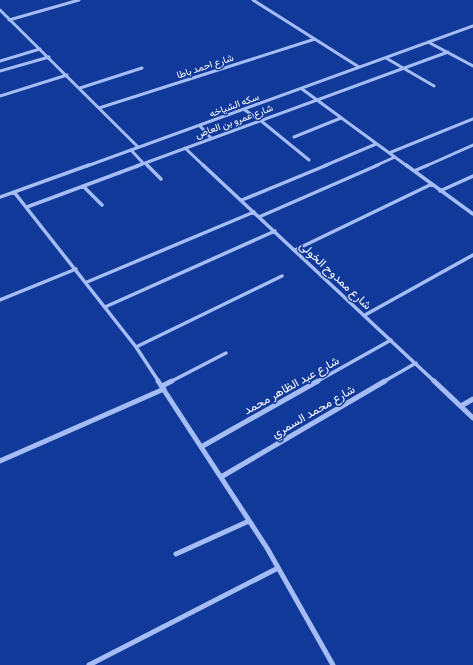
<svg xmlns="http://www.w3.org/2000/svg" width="473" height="665" font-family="'PT Sans Narrow',Vazirmatn,sans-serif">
<rect width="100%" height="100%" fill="#11399a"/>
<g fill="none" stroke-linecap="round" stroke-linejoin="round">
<path stroke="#a5bdf4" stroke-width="3" d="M253,0L359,67
M0,10L138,147
M9,20L79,0
M428,42L473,66
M386,58L434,86
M0,61L40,49
M0,71L49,57
M80,88L142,68
M302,89L407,166
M0,96L67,75
M99,108L315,39
M245,110L259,120
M260,120L309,160
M200,126L211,138
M294,137L341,118
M185,148L204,166
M131,150L143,163
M389,153L473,119
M145,163L148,166
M87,166L473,26
M137,166L448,52
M324,166L376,144
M375,166L395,157
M426,166L473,145"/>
<path stroke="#a5bdf4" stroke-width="3.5" d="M147,165L161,179
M203,165L435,382
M406,165L473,214
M414,171L428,165
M83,186L102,205
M440,191L473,176
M14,192L136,347L159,382
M0,197L89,165
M242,200L327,165
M27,207L140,165
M259,217L378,165
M295,250L432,184
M87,282L254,212
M0,300L76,269
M105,307L275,231
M365,315L473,255
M136,347L282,276
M170,382L226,353
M316,382L391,340
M383,382L416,363"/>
<path stroke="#a5bdf4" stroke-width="5" d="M158,381L267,548L333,665
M434,381L473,418
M162,386L172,381
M461,406L473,399
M201,447L318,381
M0,461L164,389
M221,477L385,381
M176,554L249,521
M89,665L278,568"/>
</g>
<g text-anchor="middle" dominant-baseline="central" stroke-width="3" stroke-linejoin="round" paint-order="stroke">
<g font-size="10" fill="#fff" stroke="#11399a">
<text transform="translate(205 66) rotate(-18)">شارع احمد باطا</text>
<text transform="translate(234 105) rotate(-20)">سكه الشياخه</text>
<text transform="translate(234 121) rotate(-20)">شارع عمرو بن العاص</text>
</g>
<g font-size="12" fill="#fff" stroke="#11399a">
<text transform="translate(336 275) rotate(43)">شارع ممدوح الخولى</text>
<text transform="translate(291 385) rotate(-29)">شارع عبد الظاهر محمد</text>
<text transform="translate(313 411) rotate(-30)">شارع محمد السمري</text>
</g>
</g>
</svg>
